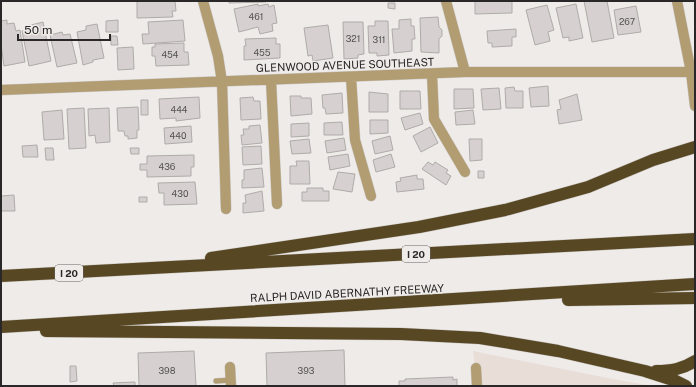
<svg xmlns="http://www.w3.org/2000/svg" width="696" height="387" font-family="'Public Sans',sans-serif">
<rect width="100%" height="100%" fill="#efebe8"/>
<path fill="#e9ded7" d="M473,351L608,378L652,386H477Z"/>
<path fill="#d6d1d0" stroke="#afaba9" d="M137,1H175L176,11H172L173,17L137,18Z
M229,1H266V2L229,3Z
M475,1H512V13L475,14Z
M584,1H607L614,38L592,42Z
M388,3H395V9L388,8Z
M258,4V6L268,4L269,7L274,5L277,23L272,24L273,31L260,34L258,27L239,32L234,9Z
M576,4L583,38L569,41V37L563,38L556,8Z
M547,5L554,30L548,32L550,41L535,45L526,10Z
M636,6L641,32L618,35L614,10Z
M438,17L439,27L442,30V36L439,39V53L421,52L420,18Z
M411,19V26H414L415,39H412V51L394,53L392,29H399V20Z
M7,20V24L14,23L16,31L20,30L25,62L4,66L1,45V21Z
M118,20V32H106V21Z
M183,20L185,41L143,44L142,34H149L148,22Z
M375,21H388L389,55L377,56V53H369L368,26H375Z
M43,22L51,61L29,66L22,31L28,30L27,26Z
M343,22H363L364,54L358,55V58L344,59Z
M97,24L104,58L93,60V62L83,65L77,32L86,30V26Z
M328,25L333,58L313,61L312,55L308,56L304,28Z
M516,29V37H512V46L492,47V43H488L487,31Z
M62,32L63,35L70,34L77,63L57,67L50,35Z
M111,36H117L118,45H111Z
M276,38V44H280V58L244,60V46H246L245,39Z
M184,43V52H188L189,65L156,66L155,56H152V47H155V44Z
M133,47L134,69L118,70L117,48Z
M548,86L549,106L531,107L529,88Z
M514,87L515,91H523V108H506L505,88Z
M499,88L501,109L483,110L481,89Z
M454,89H473L474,108L454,109Z
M400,91H420L421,109H400Z
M369,92L388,94V112H369Z
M342,93L343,113L326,114L325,108H323L322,95Z
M577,94L582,120L559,124L557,110L561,109L559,100Z
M290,96H301V98H311L312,114L291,116Z
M199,97L200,118L176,121V118L160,119L159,99Z
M253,97L254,101H260L261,119L241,120L240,98Z
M141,100H148V115H141Z
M138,107L139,130H137V138L128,139V136H125L124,131H118L117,108Z
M84,108L86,148L69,149L67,109Z
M109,108L110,142L96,143L95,135L89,136L88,109Z
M62,110L64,139L44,140L42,112Z
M473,110L475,124L456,125L455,112Z
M420,113L423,124L405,130L401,118Z
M370,120H388V133L370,134Z
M342,122L343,135H324V123Z
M309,123V136L291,137V124Z
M260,125L262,143L242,145L241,135H244L243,129H249V126Z
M191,126L192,142L165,144L164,128Z
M430,127L438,143L421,152L413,136Z
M390,136L393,150L375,154L372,141Z
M344,138L346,150L327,153L325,141Z
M309,139L311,153L292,154L290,141Z
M469,139H482V160L470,161Z
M37,145L38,157H23L22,146Z
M261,146L262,164L243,165L242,147Z
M45,148H53L54,160H46Z
M130,148H139V154H131Z
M348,154L350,166L330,170L328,157Z
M391,154L395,167L376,172L373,160Z
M194,155V167H191V176L147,177V170H140V164H147V156Z
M296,161H309L310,184H290V166H297Z
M428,162L433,165L435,162L448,170L446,173L451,176L446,185L422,169Z
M262,168L264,187L242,188V180H244V170Z
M478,171H484V178H478Z
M338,172L355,174L352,192L333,189Z
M417,175V179H423L424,189L397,192L396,182L401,181L400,178Z
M195,182L197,204L164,205V193H159L158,183Z
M307,188H323V191H329V201H302V192H307Z
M262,191L264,211L243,213V203H246L245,195Z
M14,195L15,211H1V196Z
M139,197H147V202H139Z
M344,350L345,386H267L266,353Z
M194,351L196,386H139L138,353Z
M70,366H76L77,381L70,382Z
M453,377V380L457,379V386H399V381H405V379Z
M135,382V386H114L113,383Z"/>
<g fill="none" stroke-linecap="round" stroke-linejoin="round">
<defs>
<path id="service" d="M216,381L231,380"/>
<path id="minor" d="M203,1L218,56L222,82L226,209
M446,1L465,72
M432,74L434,119L465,172
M351,77L355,140L371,196
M271,80L277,204
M1,90L465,72H691
M230,367L231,386
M476,368L477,386"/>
<path id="tertiary" d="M677,1L691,72L695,106"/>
<path id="motorway" d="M211,258L419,227L505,210L588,187L653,160L695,147
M1,276L695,239
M568,300L695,298
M1,327L695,284
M46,331L401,334L480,338L558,351L645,371L676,381L686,386
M656,371C672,371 682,369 695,361"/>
</defs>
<use href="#service" stroke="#cbc8c5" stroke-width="6"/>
<use href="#minor" stroke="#cbc8c5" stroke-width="11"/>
<use href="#tertiary" stroke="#cbc8c5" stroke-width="11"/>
<use href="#motorway" stroke="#cbc8c5" stroke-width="13"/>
<use href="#service" stroke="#b29c71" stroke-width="5"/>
<use href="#minor" stroke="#b29c71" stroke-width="10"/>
<use href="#tertiary" stroke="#b29c71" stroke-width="10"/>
<use href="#motorway" stroke="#584723" stroke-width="12"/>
</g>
<g text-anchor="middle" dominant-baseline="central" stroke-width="3" stroke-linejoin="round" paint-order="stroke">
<g font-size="9" fill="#545251">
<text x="256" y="16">461</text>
<text x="627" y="21">267</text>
<text x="353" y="38">321</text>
<text x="379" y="39">311</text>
<text x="262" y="52">455</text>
<text x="170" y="54">454</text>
<text x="179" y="109">444</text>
<text x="178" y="135">440</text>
<text x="167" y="166">436</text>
<text x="180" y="193">430</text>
<text x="167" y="370">398</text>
<text x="306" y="370">393</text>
</g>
<g fill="#efebe8" stroke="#646261" stroke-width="1">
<rect x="402" y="246" width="28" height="16" rx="3"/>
<rect x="55" y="265" width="28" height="16" rx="3"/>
</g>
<g font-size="10" font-weight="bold" fill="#292727">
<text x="416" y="254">I 20</text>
<text x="69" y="273">I 20</text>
</g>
<g font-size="11" fill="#292727" stroke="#efebe8">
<text transform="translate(345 65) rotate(-2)">GLENWOOD AVENUE SOUTHEAST</text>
<text transform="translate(347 293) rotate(-3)">RALPH DAVID ABERNATHY FREEWAY</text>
</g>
</g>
<rect width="696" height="387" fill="none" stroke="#292727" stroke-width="4"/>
<path d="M18 34v6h92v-6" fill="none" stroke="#292727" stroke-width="2"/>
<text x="24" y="34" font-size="12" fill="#292727" stroke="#efebe8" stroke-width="3" paint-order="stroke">50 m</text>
</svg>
